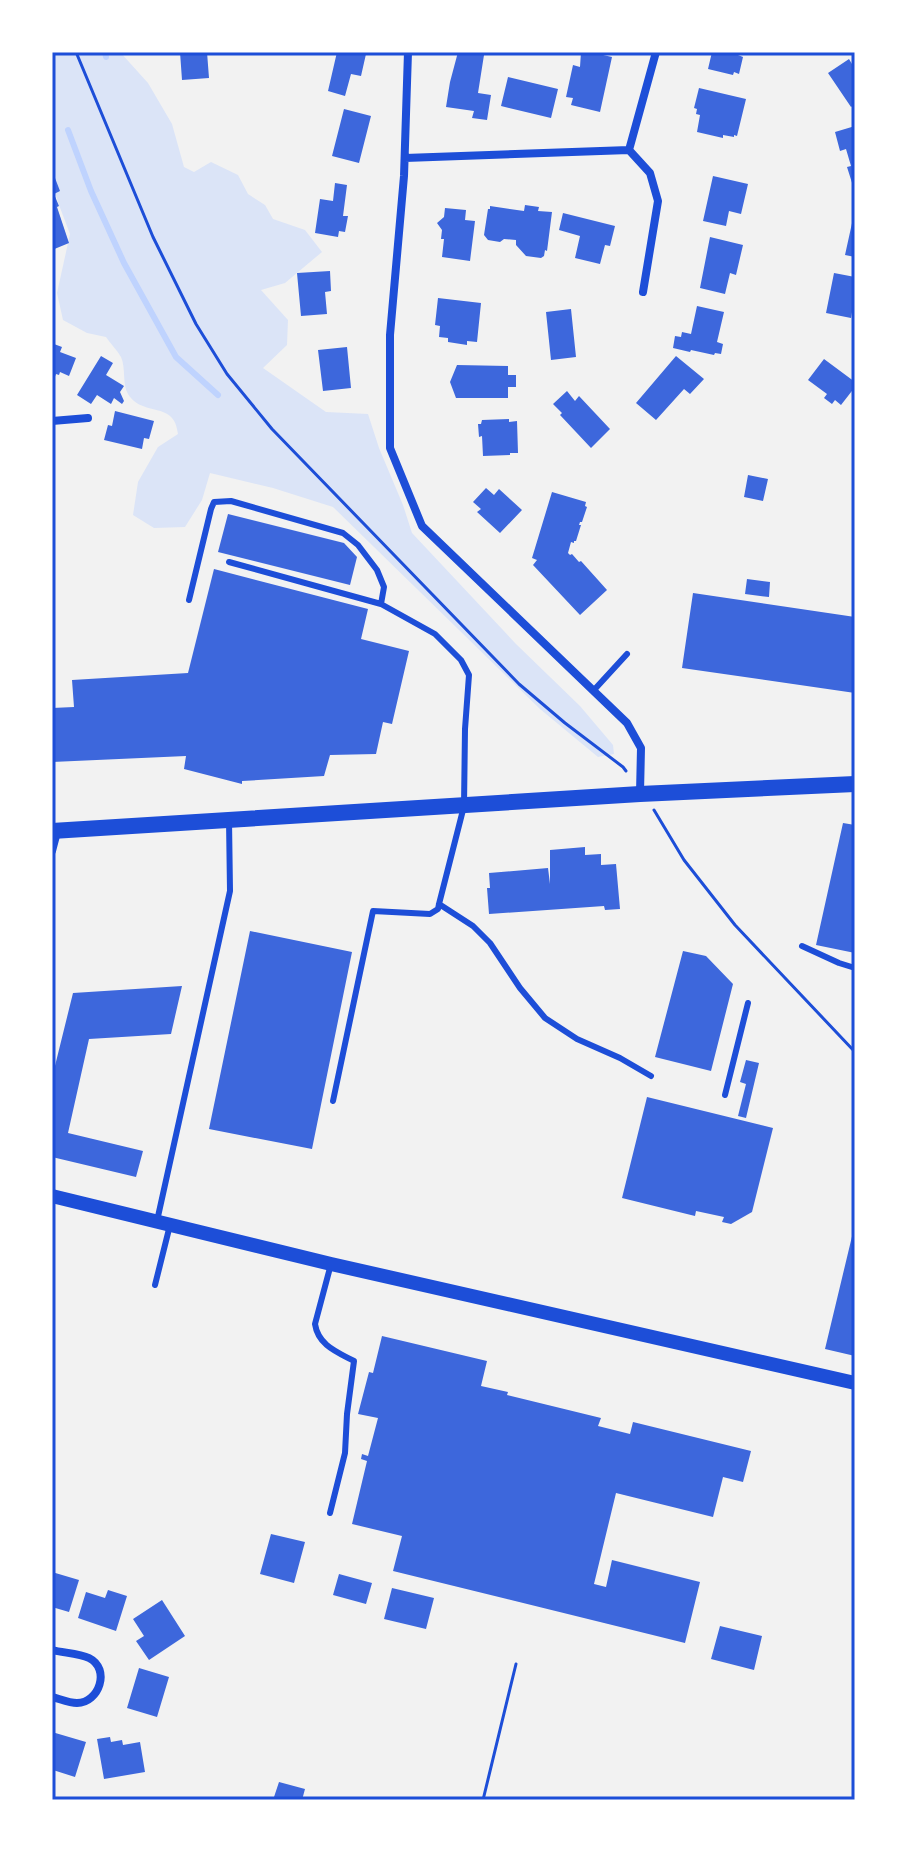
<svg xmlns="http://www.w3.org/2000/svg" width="907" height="1852" font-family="Manrope,sans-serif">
<rect width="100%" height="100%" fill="#f2f2f2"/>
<path fill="#dbe4f7" d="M52,52H120L148,83L172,124L184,167L194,172L211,162L238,175L248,194L265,205L273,219L305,230L322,252L285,283L261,290L288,320L287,345L263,368L326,412L368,414L379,448L403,505L412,533L516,644L580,706L613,745L614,754L598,757L540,709L333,507L273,488L210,473L202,500L185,527L154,528L133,515L138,482L158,447L178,434C175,400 143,418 128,394C122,384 126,368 121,357C117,350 110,343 106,337L87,333L63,320L57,293L70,234L59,205L52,183Z"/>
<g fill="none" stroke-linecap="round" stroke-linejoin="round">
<path stroke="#bfd3fe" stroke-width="6" d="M105,52L106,57
M68,130L91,191L124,263L176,357L218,395"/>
</g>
<path fill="#3d67dc" d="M180,52H207L209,78L182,80Z
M337,52H358L366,54L361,76L351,74L345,96L328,91Z
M458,52L484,55L478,93L491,95L487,120L472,118L474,111L446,107L450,82Z
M581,52H590L612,57L600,112L571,105L573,98L566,97L573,65L580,67Z
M712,52H739L738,55L743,57L739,74L734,72L733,75L708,69Z
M849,59L855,69V104L851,107L828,73Z
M508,77L558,89L551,118L501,106Z
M699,88L746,99L737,136L734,135V137L723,135V138L697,132L700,115L696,114L697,109L694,108Z
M344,109L371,116L359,163L332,156Z
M855,126V186H853L847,167L851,166L846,149L840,151L835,132Z
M713,176L748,184L741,214L729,211L726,226L703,221Z
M55,178L60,191L54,194L59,206L57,207L69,243L52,250V179Z
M335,183L347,185L343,216H348L345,232L339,231L338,237L315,233L320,199L333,201Z
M525,205L539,207L538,211L552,212L547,251L545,250L544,256L541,258L526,256L516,245V240L504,239L500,242L488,240L484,235L488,209H490V206L524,211Z
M445,208L466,210L465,220L475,221L470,261L442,257L444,239H441L442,230L437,223L444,217Z
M563,213L615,226L610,246L605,245L600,264L575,258L580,236L559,230Z
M854,214H855V257L845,255Z
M710,237L743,245L736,275L730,273L725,294L700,288Z
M330,271L331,291L325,292L327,314L301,316L297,273Z
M834,273L855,277V294L851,318L826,313Z
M438,298L481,303L477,342L467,341V345L448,342V338L439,337L440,326L435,325Z
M697,306L724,312L717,342L723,344L721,354L715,353L714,355L691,350L690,352L673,348L675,336L681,337L682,332L691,334Z
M571,309L576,357L551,360L546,312Z
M54,344L62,347L60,352L76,358L69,376L60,372L59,375L56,374L52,384V348Z
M347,347L351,388L323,391L318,350Z
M101,356L113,363L106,375L124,386L120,392L124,401L122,404L114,398L111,404L97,395L91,404L77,395Z
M676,356L704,379L690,394L684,389L656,420L636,403Z
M824,359L855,382V387L841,405L835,400L832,404L824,398L827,394L808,380Z
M457,365L508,366V375H516V387H508V398H456L450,382Z
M567,391L575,401L579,396L610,429L591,448L560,415L562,413L553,404Z
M115,411L154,421L149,439L144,438L142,449L104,440L108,425L112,426Z
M509,419V422L517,421L518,453H510V455L483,456L482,436L479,437L478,424H481L482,420Z
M748,475L768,479L763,501L744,497Z
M486,488L494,495L499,489L522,510L500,533L477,512L481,509L473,502Z
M552,492L586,502L585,506L587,507L582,522H580L579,525H581L576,541H574V543L571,542L568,553L570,555L572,554L579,562L581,561L607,590L580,615L533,565L537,560L532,558Z
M228,514L344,543L357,557L350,585L218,552Z
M214,569L368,609L361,639L409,651L392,724L383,722L376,754L330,755L324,776L242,781V784L184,769L186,756L52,762V708L74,707L72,680L188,673Z
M747,579L770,582L769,597L745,594Z
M693,593L855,617V693L682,668Z
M843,823L855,825V953L816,945Z
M585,847V855L601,854V865L616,864L620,909L605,910L604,906L489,914L487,888H490L489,873L548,868L550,884V850Z
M250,931L352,952L312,1149L209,1129Z
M683,951L706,956L733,984L711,1071L655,1057Z
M182,986L171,1034L89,1039L68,1133L143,1151L136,1177L52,1157V1078L73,993Z
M746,1060L759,1063L746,1118L738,1116L746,1084L740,1082Z
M647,1097L773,1128L752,1212L731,1224L722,1222L724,1217L696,1211L695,1216L622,1198Z
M854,1228H855V1356L825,1349Z
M382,1336L487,1361L481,1386L508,1392L507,1395L601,1418L598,1426L630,1434L633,1422L751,1451L743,1482L723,1477L713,1517L616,1493L594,1584L606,1587L612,1560L700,1582L685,1643L393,1571L402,1536L352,1524L367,1461L361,1459L362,1454L368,1456L378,1418L358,1414L369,1372L373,1373Z
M271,1534L305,1542L294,1583L260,1574Z
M52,1572L79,1580L69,1612L52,1607Z
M339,1574L372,1583L366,1604L333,1595Z
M392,1588L434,1598L426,1629L384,1619Z
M108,1590L127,1596L116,1631L78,1618L86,1592L105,1598Z
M162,1600L185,1636L149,1660L136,1641L144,1636L133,1619Z
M720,1626L762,1636L754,1670L711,1659Z
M139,1668L169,1677L157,1717L127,1708Z
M52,1732L86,1742L75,1777L53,1770L54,1766L52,1765Z
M110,1737L111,1742L122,1740L123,1745L140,1742L145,1772L104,1779L97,1739Z
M279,1782L305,1789L302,1800H273Z"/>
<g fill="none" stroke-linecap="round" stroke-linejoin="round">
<path stroke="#1d4ed8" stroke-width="3" d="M76,52L153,237L196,324L227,374L272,429L519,684L565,723L623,767L626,771
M654,810L684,860L735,925L855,1052
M483,1800L516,1664"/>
<path stroke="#1d4ed8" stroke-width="6" d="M229,562L381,604L435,634L461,660L469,675L465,729L464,806L439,904L438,909L430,914L373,911L333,1101
M189,600L211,509L214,502L231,501L343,533L358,545L377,570L384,587L381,604
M594,690L627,654
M439,904L473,926L490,943L520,988L545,1018L577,1039L620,1058L651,1076
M802,946L839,963L855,968
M725,1095L748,1003
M157,1221L230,891L229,820
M155,1285L170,1225
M330,1513L345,1453L347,1414L354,1361C337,1352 318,1345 315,1324L331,1264"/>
<path stroke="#1d4ed8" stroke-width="8" d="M408,52L404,176L390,335V448L422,526L627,723L641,748L640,793
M629,150L650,173L658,201L643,292
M629,150L656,52
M405,158L629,150
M52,421L88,418
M52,851L57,832
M52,1650C63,1653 79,1653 89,1658C111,1669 99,1703 77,1703C69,1703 60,1699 52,1697"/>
<path stroke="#1d4ed8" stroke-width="14" d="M52,1196L331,1264L855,1383"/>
<path stroke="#1d4ed8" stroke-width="16" d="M52,831L640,794L855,784"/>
</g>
<rect width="907" height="1852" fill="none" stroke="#ffffff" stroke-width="108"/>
<rect x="54" y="54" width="799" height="1744" fill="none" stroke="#1d4ed8" stroke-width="3"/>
</svg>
